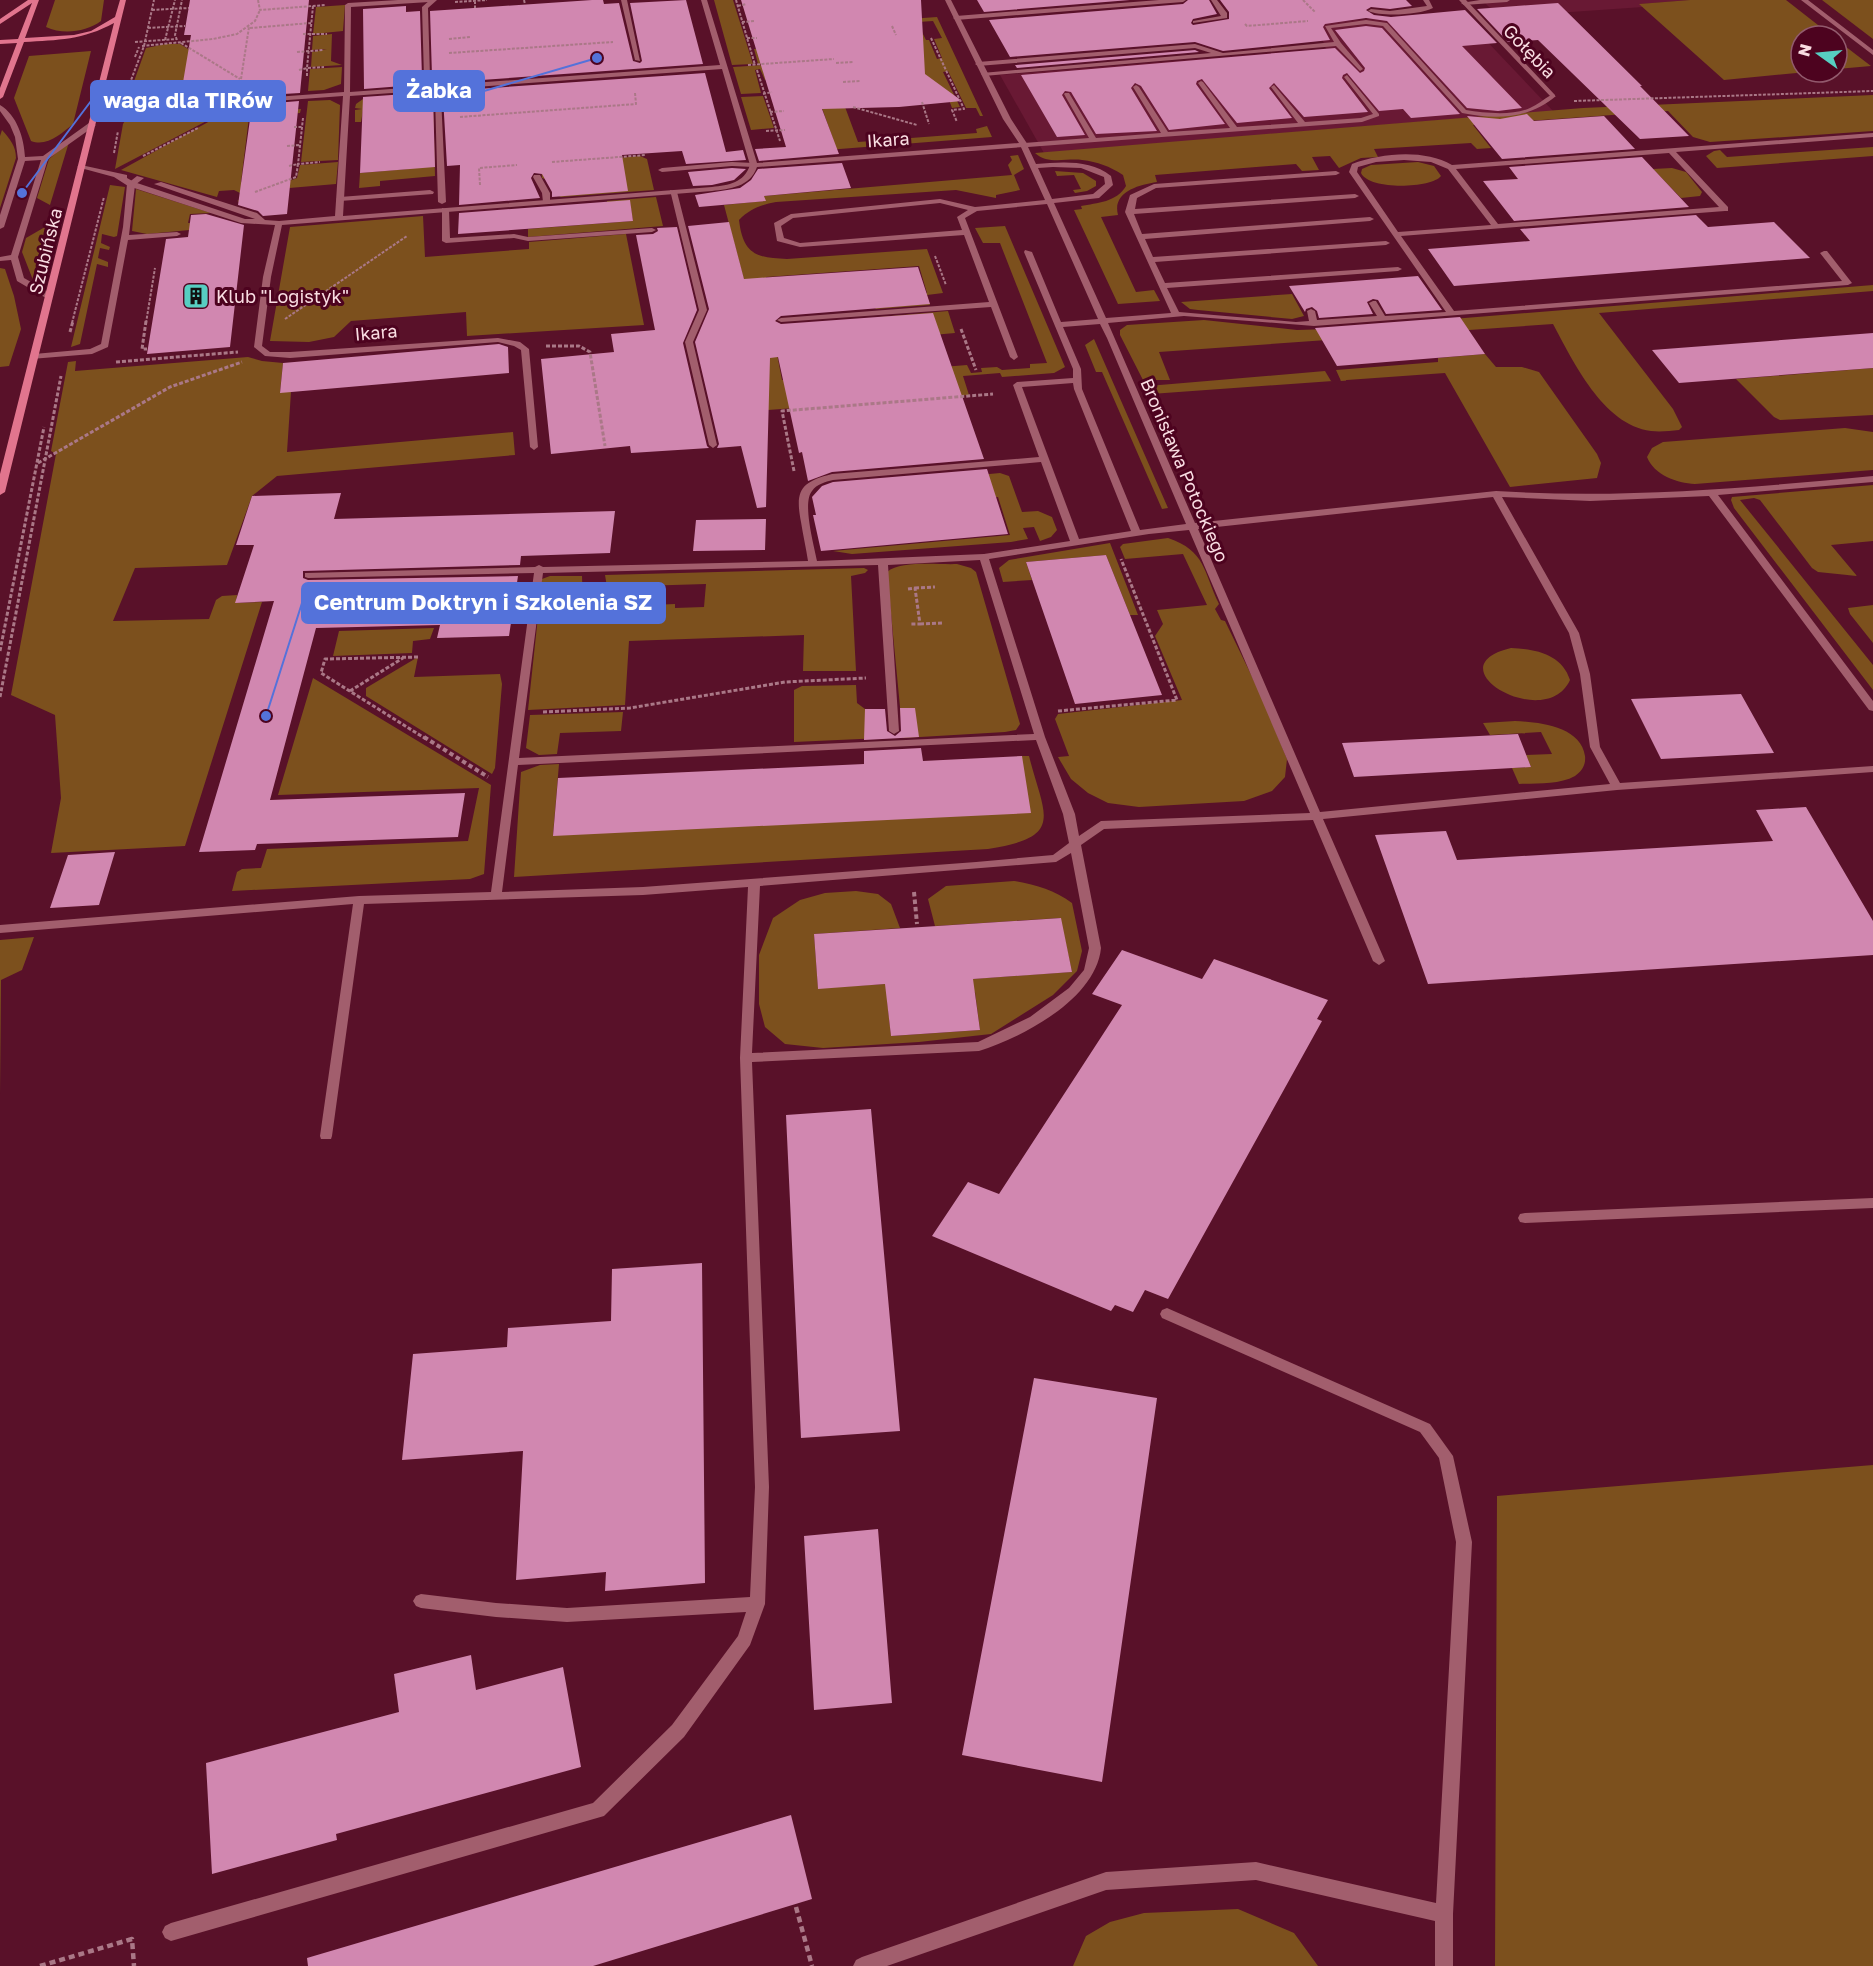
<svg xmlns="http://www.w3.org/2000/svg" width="1873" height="1966" font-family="'Golos Text',sans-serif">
<rect width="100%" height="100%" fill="#591129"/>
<path fill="#691934" d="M1482,0H1690L1640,4L1643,7L1499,17Z
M1459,12L1553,111L1044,153L1000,75L1326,49L1316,23Z"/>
<path fill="#7c501d" d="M55,0H104L101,21C86,32 63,35 46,27Z
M714,0H733L753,64L732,65Z
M1690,0H1786L1832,36H1801V72H1807L1724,80L1639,4Z
M1822,0H1873V39Z
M345,5L343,31L313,34L316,7Z
M937,17L983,116H980L976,108H966L948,71L943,72L960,107L952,108L948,97L920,87L921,30L926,40H929L937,59L942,58L934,39L942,38L933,21L844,27L817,59L758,64L754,49L801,45L826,25Z
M332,34L331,61L342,65L311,67L312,52L327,49L312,50L313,36Z
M1837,40L1871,66L1837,69Z
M166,44H180L235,78V86L176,91L174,100L150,102L148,100L128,98L146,48Z
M91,51L73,124C61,134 47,147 31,141L14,98L29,56Z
M828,61L858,142L977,133L976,129L987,126L992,137L789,153L833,139L811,77L765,80L760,69L755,70L761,93L741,94L733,67Z
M342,67L341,84L324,90L308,91L310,69Z
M1873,95V131L1710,142L1693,137L1668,111L1473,125L1491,148L1477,149L1471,143L1374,149L1378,157L1361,158L1339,168L1330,156L1312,157L1319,170L1302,171L1296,164L1155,175L1157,182C1138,185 1112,192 1118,215L1101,217L1136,292L1154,290L1160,301L1118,304L1074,210L1082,209L1081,206C1097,203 1117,202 1126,186L1123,175C1109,166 1098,162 1082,160C1066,158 1048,165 1035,153L1583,108Z
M763,96L774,128L751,130L741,97Z
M363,99H433L435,176L380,181V186L359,188L360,173L408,169L363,110L361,122H355V110L362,109L355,108L356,104Z
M330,100L340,105L338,160L301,162L308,101Z
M227,108L220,114L115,169L123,124L126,119L146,117L148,113Z
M301,109L300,113L249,117L241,182L287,179L244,195L234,190L219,191L217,197L121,170L230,110V114Z
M2,130C10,139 16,146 16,158L0,208V136Z
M69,142L50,205L37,198L49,159Z
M1873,147V156L1717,168L1706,156L1714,151L1720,150L1727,157Z
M1018,155L1024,169L1014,175L1020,190L996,195V198L956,190L776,202C760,205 750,209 739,220C743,254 756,258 787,259L927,249L943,293L927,295L930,305L876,309L872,305L871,298L927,293L919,266L766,277L779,339L874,330L879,317L948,311L955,333L776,349L782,380L967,365L971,373L982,372L981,368L997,367L1002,370L1030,368V364L1047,363L1000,243H983L975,228L1005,226L1065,367L1054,373L1002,377L1000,373L963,376L969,395L768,410L753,314L724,205L765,201L764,196L1012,175L1008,165L1012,160L1010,156Z
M640,156L647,159L654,190L561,197L553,193L548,180L542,178L541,165Z
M338,162L336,184L266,190L247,204L237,201L297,178L300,165Z
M1418,162L1434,166L1441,176C1432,188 1370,191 1361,173L1362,169L1371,165Z
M1672,168L1686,172L1702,192L1700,196L1681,198L1653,169Z
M1055,171L1083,173L1096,181V186L1087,191L1075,193L1073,190L1081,189L1074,175L1057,176Z
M110,185L125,187L117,236L114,237L102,234L101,243L110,247L109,250L100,248L98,258L108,262V267L97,264L80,344L71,347Z
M136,189L211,213L190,214L188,223L216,221L200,229L147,234L132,231Z
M656,197L663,226L528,237V229L633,221L630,203L607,205V201Z
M423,216L425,257L529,249V242L626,234L644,325L467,336L466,312L351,321L334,337L309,342L270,341L290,227Z
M45,227L33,280L22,252L26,238Z
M0,268L5,269L14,296L21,329L9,366L0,367Z
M1873,285V291L1599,313L1673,409L1682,427L1679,430C1670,431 1660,432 1651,431C1603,425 1573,361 1553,324L1159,352L1170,380H1143L1120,335V330L1127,325L1204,320L1297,330L1330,329Z
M1292,294L1304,316L1292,319L1198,310L1190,309L1181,302Z
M1094,339L1168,508L1162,509L1102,372H1096L1085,345Z
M1485,354L1496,367H1522L1539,372L1597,454L1601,463L1597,478L1510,487L1445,373L1151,394L1148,386L1325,371L1331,381H1341L1336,370L1438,362V358Z
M248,357L262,361L283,363L280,392H291L287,452L513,432L515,455L277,476L252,496L227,565L135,568L113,621L209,619L216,600L222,596L237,595L236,603L262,602L185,846L51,853L61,798L55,715L11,695L56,454L51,451L68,362L76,361L75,371Z
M1873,368V415L1780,420L1774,417L1736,379Z
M1845,428L1873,432V470L1695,484C1677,483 1654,475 1647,457L1652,448L1663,442Z
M1000,473L1009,476L1022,512L1038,511L1052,517L1057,530L1051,537L1040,541L1034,527L1023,528L1028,539L1011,542L852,554L833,551L1010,535L998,497L935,502L927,480Z
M1873,485V541L1831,545L1857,576L1818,572L1812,568L1760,500L1754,498L1740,500L1873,665V690L1734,508L1731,500L1732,497Z
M1168,538C1206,551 1203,571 1219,604L1215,609L1221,620L1225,621L1259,691L1287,759L1285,777L1272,791L1244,801L1139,807L1108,803L1088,793L1071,779L1058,757L1069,756L1055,719L1058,714L1182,700L1155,636L1163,624L1157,610L1207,605L1183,554L1125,559L1120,547L1123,544Z
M1110,543L1138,615H1130L1106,555L1026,562L1032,580L1003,582L999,568L1009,560Z
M957,564L971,568L976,572L1020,724L1016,730L1005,732L903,738L887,572C901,560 939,565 957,564Z
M864,568L868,570L865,573L851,576L856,671H803L804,635L629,641L625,705L528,710L542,579L550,576H582L583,608L675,604V608L704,607L706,584L607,587L605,575Z
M1873,605V643L1850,614L1848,608Z
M434,628L430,639L413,641L412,653L333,656L339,631Z
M1511,648C1535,649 1562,654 1570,680C1546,733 1431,667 1511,648Z
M418,657L414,677L500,674L502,684L495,768L492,774L366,696V688Z
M313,678L491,785L484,874L470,879L232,891L237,872L242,869L261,868L267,849L468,841L479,788L278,795Z
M856,685L857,703L865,709V720L882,738L794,742V690L802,686Z
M623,712L621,731L560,733L557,754L539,755L526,748L530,715Z
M1515,721C1538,722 1581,726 1585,756C1586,765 1582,771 1575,776C1559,785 1536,783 1519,784L1512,768L1531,767L1526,755L1552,754L1541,732L1490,735L1483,723Z
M1022,756H1029C1044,816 1066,837 988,849L514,877L521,772L540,765L559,764L553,835Z
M1014,881C1036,885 1054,890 1072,903L1082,951L1077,971L1053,995L991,1034L919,1042L823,1048L785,1044L765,1027L759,1004V955L773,918L800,900L825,893L856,891L878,894L891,904L900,928L814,934L818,988L919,982L887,999L891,1036L980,1030L975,992L941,981L1072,972L1060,918L935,926L928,899L946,886Z
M34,937L22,970L1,980L0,1095V940Z
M1873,1465V1966H1495L1497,1496Z
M1238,1909L1294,1933L1318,1966H1073L1086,1936L1110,1922L1144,1913Z"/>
<path fill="#d187b0" d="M190,0H309L300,93L180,100L191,35H184Z
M592,0H603L604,4L619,3L633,61L640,63L642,61L630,3L686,0L703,64L439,83L432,76L430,11Z
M741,0H921L925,74L962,101L899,107L822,109L839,154L759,161L755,149L786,147Z
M977,0H1130L984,12Z
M1188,0H1209L1217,14L1193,19L1191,23L1193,25L1229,19V12L1220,0H1406L1412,6L1390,9L1371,7L1366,10L1374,15L1391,17L1465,10L1497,43L1462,46L1522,108L1498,111L1467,108L1387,21L1366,18L1325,24L1323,27L1330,40L1223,51L1195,42L1010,57L989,20L1183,4Z
M1558,3L1642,86H1640L1689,136L1640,139L1538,40L1508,42L1477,9Z
M406,6V12L420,11L422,78L428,84L364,89L363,9Z
M1366,26L1382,28L1460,114L1411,118L1403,109L1379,111L1347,73L1343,75L1342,78L1368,112L1304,117L1274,83L1269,88L1292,118L1237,123L1202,79L1197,81L1196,84L1225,124L1169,130L1141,86L1135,83L1131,88L1157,131L1096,134L1071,92L1065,91L1062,95L1085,135L1057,137L1021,75L1335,48L1360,73L1364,71L1365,68L1335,30Z
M1195,50L1199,52L1017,68L1015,65Z
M705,73L726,152L743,150L746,160L686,164L682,151L622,155L628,191L552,197V192L542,174L534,173L531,178L540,198L459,205L460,165L447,166L443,97L437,93L433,97L435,167L360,173L363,97Z
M299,101L287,214L263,216L258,211L238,205L252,105Z
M1527,114L1534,121L1604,116L1635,149L1502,159L1467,116L1500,119Z
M1642,157L1689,207L1514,221L1483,181L1518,179L1509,167Z
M842,163L851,188L764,196L766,201L699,207L695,195L740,188L751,180L758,169Z
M732,168L746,169L734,180L712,185L693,186L688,172Z
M630,200L633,221L458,234L459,213Z
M206,214L244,225L230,347L147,354L166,239L188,237L191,215Z
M1696,215L1708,227L1774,222L1810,258L1454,286L1428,249L1530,241L1520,229Z
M729,222L744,279L918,267L930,304L781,316L775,321L781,324L933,313L984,459L832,472L808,481L802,452L799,453L778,357L770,358L766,507L757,508L741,446L717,448L719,444L695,342L709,309L688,226Z
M677,227L697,310L683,343L707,446L709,448L631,453L630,446L551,454L541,359L614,352L611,334L655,330L636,235L653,234L658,231L657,228Z
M1418,276L1442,310L1386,314L1378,300L1373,299L1367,302L1373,314L1319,318L1317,311L1312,307L1306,309L1305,312L1289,286Z
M1460,317L1485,354L1337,366L1315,328Z
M1873,333V368L1679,383L1652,350Z
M499,344L508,347L509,373L280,393L283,363Z
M987,469L1008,534L821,551L813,515H816L812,497L822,486L833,482Z
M341,493L334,519L615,511L610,553L521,556L520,565L303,571V578L308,580L518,576L509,636L437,638L440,625L316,628L270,800L465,793L458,837L257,844L255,850L199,852L274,601L235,603L254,545H236L252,496Z
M766,519L765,550L693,551L696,520Z
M1106,555L1162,695L1075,704L1026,562Z
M1741,694L1774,753L1661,759L1631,699Z
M900,708H915L919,737L864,740L865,709H885L887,731L895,736L901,731Z
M1518,734L1531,767L1354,777L1342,743Z
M921,748L923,761L1022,756L1031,813L553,836L558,778L864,764V751Z
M1806,807L1873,921V955L1428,984L1375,835L1446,831L1457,860L1773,841L1756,810Z
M115,852L99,905L50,908L68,855Z
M1061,918L1072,972L973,979L980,1030L891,1036L885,984L818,989L814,934Z
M1122,950L1202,979L1214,959L1328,1000L1317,1019L1322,1021L1168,1299L1145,1290L1133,1312L1115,1305L1111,1311L932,1236L968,1182L999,1194L1122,1005L1092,994Z
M871,1109L900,1431L801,1438L786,1115Z
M702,1263L705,1583L605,1591L606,1572L516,1580L523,1451L402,1460L413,1354L507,1347L508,1328L611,1321L612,1269Z
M1034,1378L1157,1398L1102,1782L962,1755Z
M878,1529L892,1703L814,1710L804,1536Z
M471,1655L476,1690L563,1667L581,1767L336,1834L337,1840L212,1874L206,1763L399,1712L394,1674Z
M791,1815L812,1899L593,1966H308L307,1958Z"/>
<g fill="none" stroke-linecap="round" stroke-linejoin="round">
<path stroke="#aa7887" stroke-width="2" stroke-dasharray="3 1.5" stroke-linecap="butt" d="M258,0L260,10L326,5
M524,0L525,4
M736,0L755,65
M1303,0L1315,12
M475,1V8
M455,2L487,0
M738,6L746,4
M152,10L189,8
M742,22L755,21
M1245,24L1247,26L1308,21
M892,26L896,35
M148,28L185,26
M250,28L311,23
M303,34H327
M747,38H757
M931,38L964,109L952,110L957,122
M449,39L470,37
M165,40L175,0
M177,40L175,35L182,0
M135,42L176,39
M181,43L240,79
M142,46L213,39L237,34L255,21L260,10
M297,52L324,50
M449,53L613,42
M135,57L139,47
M836,63L854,62
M748,65L834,59
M299,70L307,68L313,6
M757,70L780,141
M307,76V68L324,67
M241,79L249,27
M843,82L861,81
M128,88L144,46L154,0
M763,94L772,92
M1574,101L1873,91
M922,102L929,124
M853,107L917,125
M770,112L784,111
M460,117L636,104L635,93
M303,118L298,164L320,162
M294,127H302
M766,131L785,130
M287,146L300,145
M114,153L118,131
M143,156L198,128
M552,162L646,155
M480,185L479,168L517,165
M255,192L296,177L298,164L289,166
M935,256L946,285
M285,319L407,236
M72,323L104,197
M146,323L155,268"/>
<path stroke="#aa7887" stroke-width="3" stroke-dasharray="4 2" stroke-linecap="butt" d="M146,321L142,349H147
M961,329L976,370
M70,332L73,321
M546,346H579L590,352L605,446
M116,362L238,352
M38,463L170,387L242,362
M794,471L782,411L993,394
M915,588L935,587
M908,589L915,588L920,624H910
M920,624L944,623
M0,651L44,427
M418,657L325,659L321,673L426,739
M350,691L403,658
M0,697L61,376
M1058,711L1177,700L1121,559
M543,712L630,708L785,682L866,678"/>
<path stroke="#aa7887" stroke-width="4" stroke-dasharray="4.5 3" stroke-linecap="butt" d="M424,737L488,777
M914,892L917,924"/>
<path stroke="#aa7887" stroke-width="4.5" stroke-dasharray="6 4" stroke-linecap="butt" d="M796,1907L812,1966
M40,1966L132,1939L134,1966"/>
<path fill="#a25e6d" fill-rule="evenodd" d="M430,0H437L428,8L430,77L441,88L438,90L424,78L422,7Z
M621,0H627L640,61L635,60Z
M1159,0H1186L1183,2L956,20L953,18L956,16Z
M1211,0H1217L1227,13V18L1193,23V21L1221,16Z
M1423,0H1429L1433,8C1419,15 1382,17 1368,11L1371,9L1390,11L1427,6Z
M1480,0H1510L1507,2L1464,5L1461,3Z
M1366,20L1387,23L1466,110C1485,113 1512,116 1530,108C1537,105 1544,99 1551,95L1556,96C1529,119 1496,120 1462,113L1383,26L1366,24L1331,28L1341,43L1363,69L1360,71L1336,46L984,76L981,74L982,73L1211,53L1195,48L978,66L975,64L978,62L1195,44L1223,53L1334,42L1325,26Z
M1347,75L1379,114V116L1362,122L1028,147L1036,164C1061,162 1090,159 1111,176L1113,185L1099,198L1054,203L1106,318L1171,313L1125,212L1130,195L1154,184L1336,171L1340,173L1336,175L1156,188L1137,198L1135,209L1355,194L1359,196L1355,198L1134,214L1142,234L1370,217L1374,219L1370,221L1145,239L1153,257L1386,241L1390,243L1386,245L1155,262L1165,283L1398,267L1402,269L1398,271L1167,288L1179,312L1296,322L1309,321L1307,311L1311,309L1315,311L1317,320L1377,316L1369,303L1373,301H1376L1385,316L1446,312L1349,172L1352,164C1382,153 1424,149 1452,165L1873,133V137L1676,152L1728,207V211H1725L1401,236L1454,311L1842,281L1820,253L1824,251H1827L1852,283L1848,285L1314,326L1184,316L1108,323L1195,523L1496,491C1622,499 1747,488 1873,476V482L1718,495L1873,701V711L1869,710L1709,496L1590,501L1502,497L1579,633L1590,674L1600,747L1620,783L1873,766V772L1617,790L1323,819L1385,961L1379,965L1373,961L1313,820L1104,829L1081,845L1101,948C1096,999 1023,1037 979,1051L752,1062L769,1487L765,1604L750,1645L684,1737L604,1816L171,1941L165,1938L162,1932L165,1926L171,1923L593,1803L672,1725L738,1636L746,1612L567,1622L496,1617L421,1608L416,1606L413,1601L416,1596L421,1594L496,1603L567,1608L750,1597L755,1487L740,1058L748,887L643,895L364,904L332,1136L331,1139H321L320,1136L353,904L0,933V925L359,896L491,892L534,573L308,578L305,577V573L535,567L539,565L543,567L808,561C806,548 803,535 801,522C795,491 800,482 832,474L1039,457L1013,385L1017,382L1073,378V369L1024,252L1025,250L1032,252L1061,322L1098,319L1047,204L977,211L965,218L1018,357L1014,360L1010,357L991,307L781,322L777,320L781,318L989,302L964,235L800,247L777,241L774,223L791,214L940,199L975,207L1045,200L1020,145L1024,143L1089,138L1064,94L1065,93H1069L1096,138L1161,133L1133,87L1136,85L1139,87L1168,132L1230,128L1198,83L1201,81L1203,82L1237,127L1298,123L1271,87L1274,85L1305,122L1361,118L1373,114L1344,77ZM1669,153L1719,207L1498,224L1456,169ZM1404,160L1431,162L1448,169L1491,225L1398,232L1357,172L1358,167L1376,162ZM1053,167L1081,168L1104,177L1105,184L1093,194L1052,199L1038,168ZM940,203L968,210L957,217L962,230L800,243L784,238L781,226L793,218ZM1100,324L1107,338L1186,524L1140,530L1082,389L1081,369L1063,327ZM1073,383L1074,389L1131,531L1079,539L1022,387ZM1041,462L1070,541L984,554L817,561C814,545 802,503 812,491C817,484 825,482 833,480ZM1493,497L1569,633L1580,674L1590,747L1610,784L1320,812L1198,529ZM1189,530L1310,813L1101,821L1079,836L1075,814L1045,737L989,559L1149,534ZM980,560L1034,734L519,758L543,573L878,565L889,731L894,734L899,731L888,565ZM1036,740L1063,814L1069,843L1053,855L976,862L643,887L502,892L518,765ZM1071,853L1089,948L1084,970L1069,988L1030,1017L978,1042L752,1053L760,886L1056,862Z
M438,95L441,97L446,202L442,204L438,202L435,97Z
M0,105C17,115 24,138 25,157L43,156L89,123L96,125L48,159L18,257L24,278L52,294V298H46L17,281L11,260L0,261V257L11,255L41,160L25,161L4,227L0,229V215L18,159L15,137L10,125L0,111Z
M732,162L754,163L758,165L754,167L732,166L662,172L658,170L662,168Z
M534,175H540L550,193V204L543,202L542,193L533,177Z
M137,176L144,178L135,185L129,235L177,232L181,234L177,236L128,240L108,347L92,354L31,359V355L34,354L90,349L101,344L123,227L127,184Z
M430,190L434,192L433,194L340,201L336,199L340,197Z
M670,190L677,192L707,310L693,342L717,445L713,448L709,445L685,342L699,310Z
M442,208L449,210L450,238L514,234L528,237L652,228L656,230L652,232L528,241L514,238L446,243L442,241Z
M1873,1198V1208L1525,1223L1520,1222L1518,1218L1520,1214L1525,1213Z
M1167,1308L1430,1424L1453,1456L1472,1542L1453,1914V1966H1435V1921L1256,1880L1106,1890L887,1966H853L856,1960L862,1957L1106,1872L1256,1862L1436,1903L1456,1542L1439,1458L1420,1432L1162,1318L1160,1314L1162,1310Z"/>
<path fill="#a25e6d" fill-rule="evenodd" d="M398,0H432L429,2L351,7L350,92L720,65L701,0H707L757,163L1019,143L1003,119L945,0H951L1011,119L1028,145L1024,147L757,167C750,187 730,189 712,191L282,225L271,277L262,346L270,352H290L498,338L520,342L529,349L538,447L534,450L530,447L521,350L514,346L498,342L290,358L265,356L254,347L263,277L275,225L241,223L128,186L114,177L77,167L81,165L127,175V178L134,182L245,219H255L154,184L161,182L257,213L265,220L279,221L335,216L343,96L96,114L92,112L96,110L344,92L345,5L348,3ZM722,69L750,165C744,183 729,185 712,187L343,216L350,96Z
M1459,0H1466L1555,95V97H1551Z
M1801,0H1808L1873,50V55Z"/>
<path fill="#e1758e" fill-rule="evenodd" d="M28,0H39L25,38L74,35L91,31L115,17L120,0H126L5,492L0,495V474L114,23C83,40 58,40 24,42L3,97L0,99V88L17,43L0,44V40L18,39L32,3L0,24V19Z"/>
</g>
<defs>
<symbol id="building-square" viewBox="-11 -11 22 22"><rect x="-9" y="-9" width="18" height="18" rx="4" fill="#57cec2" stroke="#4d031f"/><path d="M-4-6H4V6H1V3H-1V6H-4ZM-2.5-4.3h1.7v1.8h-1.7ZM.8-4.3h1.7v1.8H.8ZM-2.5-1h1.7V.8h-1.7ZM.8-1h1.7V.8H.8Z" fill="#111"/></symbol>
</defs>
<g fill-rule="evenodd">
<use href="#building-square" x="181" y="281" width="30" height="30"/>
</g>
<g text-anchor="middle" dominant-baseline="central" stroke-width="6" stroke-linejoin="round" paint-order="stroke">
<g font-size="18" fill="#f9dde2" stroke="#4d031f">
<text transform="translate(1530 51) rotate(46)">Gołębia</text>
<text transform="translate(888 139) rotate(-4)">Ikara</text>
<text transform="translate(45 251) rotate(-76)">Szubińska</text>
<text transform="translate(376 332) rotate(-5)">Ikara</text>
<text transform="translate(1185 470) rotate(67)">Bronisława Potockiego</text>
</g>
<g font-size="18" fill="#f9dde2" stroke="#4d031f" text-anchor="start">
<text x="216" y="296">Klub "Logistyk"</text>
</g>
</g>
<path fill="none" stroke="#5472da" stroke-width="2" d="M597 58L484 91M22 193L91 101M266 716L302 603"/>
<g fill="#5472da" stroke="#4d031f" stroke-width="2">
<circle cx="597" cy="58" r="6"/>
<circle cx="22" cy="193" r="6"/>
<circle cx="266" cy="716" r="6"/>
</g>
<g fill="#5472da" stroke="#5472da" stroke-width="2">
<rect x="394" y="71" width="90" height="40" rx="6"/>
<rect x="91" y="81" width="194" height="40" rx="6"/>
<rect x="302" y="583" width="363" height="40" rx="6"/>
</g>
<g font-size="22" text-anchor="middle" font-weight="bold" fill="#fff">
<text x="439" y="98">Żabka</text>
<text x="188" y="108">waga dla TIRów</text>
<text x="483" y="610">Centrum Doktryn i Szkolenia SZ</text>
</g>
<g transform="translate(1819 54) rotate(285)"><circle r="28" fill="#4d031f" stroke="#925a6d" stroke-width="1.5"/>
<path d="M0-4.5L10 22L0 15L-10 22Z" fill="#57cec2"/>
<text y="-9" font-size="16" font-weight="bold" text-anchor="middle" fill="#f9dde2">N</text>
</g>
</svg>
